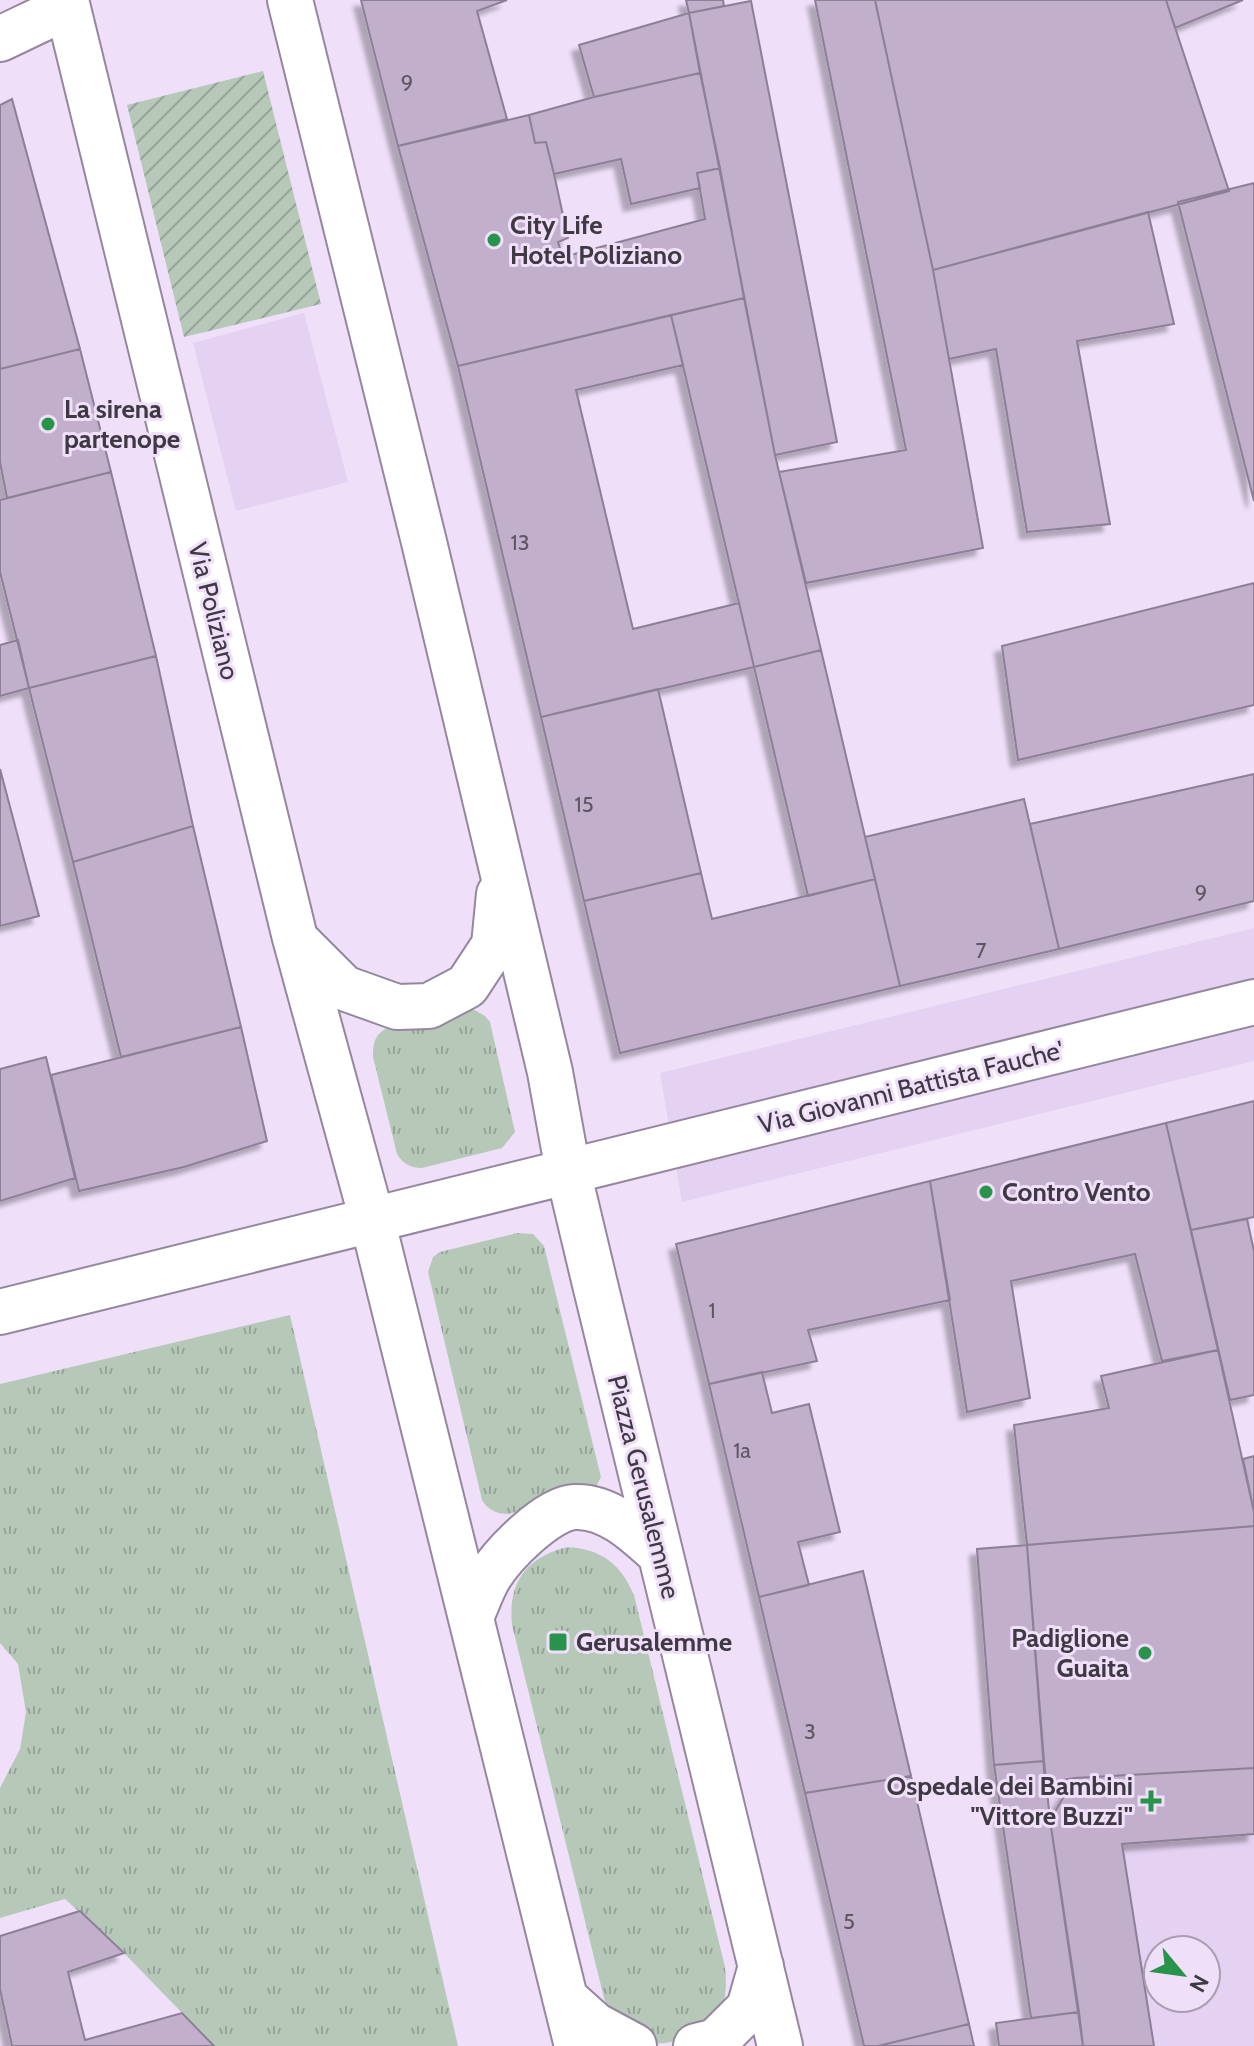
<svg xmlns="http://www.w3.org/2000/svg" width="1254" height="2046" font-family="Cabin,sans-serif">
<defs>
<pattern id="grass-tufts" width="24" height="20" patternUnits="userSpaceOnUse" patternTransform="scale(2)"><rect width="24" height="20" fill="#b6c9b9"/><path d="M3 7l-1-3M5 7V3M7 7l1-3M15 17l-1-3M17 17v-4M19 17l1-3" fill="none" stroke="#95a498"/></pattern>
<pattern id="garden-furrows" width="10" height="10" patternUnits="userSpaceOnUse" patternTransform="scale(2)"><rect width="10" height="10" fill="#b6c9b9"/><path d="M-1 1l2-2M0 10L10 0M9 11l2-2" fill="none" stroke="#95a498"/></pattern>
<filter id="shadow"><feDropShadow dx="-7" dy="7" stdDeviation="2" flood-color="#0004"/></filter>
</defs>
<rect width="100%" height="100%" fill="#efdff9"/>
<path fill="#e5d1f2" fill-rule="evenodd" d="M304,313L348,482L236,511L193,343Z
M1254,928V1061L682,1202L660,1073Z
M1254,1526V2046H1083L1045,1783L1027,1545ZM1158,1950H1206V1998H1158Z"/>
<path fill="url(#grass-tufts)" d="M471,1008L485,1016L490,1022L515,1132L502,1148L422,1168C411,1168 403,1164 397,1154L373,1057C373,1044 374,1036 385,1029Z
M517,1233L533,1234L544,1246L601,1477L595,1489L588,1493L508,1514C497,1514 488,1510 482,1500L428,1272L433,1257L440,1252Z
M290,1315L458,2046H214L124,1953L65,1899L0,1918V1788L20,1749L26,1712L18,1664L0,1643V1384Z
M567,1547C601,1549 620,1563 634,1595L725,1967C726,1979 727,1992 723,2004C714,2028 679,2046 652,2043C645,2041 638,2033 632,2029C618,2019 610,2014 604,1998L512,1625C508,1583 525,1558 567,1547Z"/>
<path fill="url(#garden-furrows)" d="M263,71L321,304L184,337L127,105Z"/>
<path fill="#c1afcc" stroke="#8d7f96" stroke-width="2" filter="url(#shadow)" d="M361,0H507L477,11L507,119L398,146Z
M686,0H723L724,6L689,13Z
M815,0H875L933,270L983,548L806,583L779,472L906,450Z
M875,0H1166L1229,191L933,270Z
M1166,0H1243L1175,28Z
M751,1L837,442L775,455L689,13Z
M689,13L700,73L594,97L579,45Z
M700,73L720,168L697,173L700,188L631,204L621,159L554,174L546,142L535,143L529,115L594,97Z
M12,99L80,349L0,369V105Z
M529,115L535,143L546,142L554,174L568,238L558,242L563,257L705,219L697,173L720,168L744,298L458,366L398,146Z
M1254,183V501L1178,202Z
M1148,212L1174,324L1077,341L1110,524L1027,532L996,349L949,359L933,270Z
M744,298L775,455L821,650L754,667L671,315Z
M671,315L683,365L576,390L633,629L739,603L754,667L541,717L458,366Z
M80,349L111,472L7,498L0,462V369Z
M111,472L156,656L29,688L0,572V500Z
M1254,583V705L1018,760L1002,646Z
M18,640L29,688L0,696V645Z
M821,650L875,879L808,896L754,667Z
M156,656L193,826L73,862L29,688Z
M658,689L701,873L584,901L541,717Z
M0,769L39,916L0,926Z
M1254,774V901L1059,949L1030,824Z
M1024,799L1059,949L900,986L865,837Z
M193,826L241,1027L121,1057L73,862Z
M701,873L712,919L875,879L900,986L620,1053L584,901Z
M241,1027L267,1141L184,1167L79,1191L51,1075Z
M46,1057L75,1178L0,1201V1069Z
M1254,1101V1217L1191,1230L1166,1123Z
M1166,1123L1218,1350L1162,1361L1135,1254L1011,1281L1030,1398L967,1412L930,1181Z
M930,1181L950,1300L808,1330L817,1361L709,1384L676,1244Z
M1247,1219L1254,1251V1395L1230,1400L1191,1230Z
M1218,1350L1254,1512V1526L1027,1545L1014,1425L1109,1408L1101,1376Z
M762,1372L772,1413L809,1404L840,1532L798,1542L809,1585L759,1597L709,1384Z
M1254,1456V1512L1243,1459Z
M1254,1526V1768L1075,1778L1045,1783L1027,1545Z
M1027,1545L1044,1761L994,1765L977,1549Z
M863,1571L911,1776L805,1793L759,1597Z
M1044,1761L1050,1820L1079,2012L1031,2018L994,1765Z
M1254,1768V1834L1122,1844L1154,2046H1083L1050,1820L1075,1778Z
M911,1776L969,2024L878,2046H864L805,1793Z
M80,1911L124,1953L68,1972L85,2040L182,2013L214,2046H12L0,1989V1936Z
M1079,2012L1083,2046H999L996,2023Z
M969,2024L974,2046H878Z"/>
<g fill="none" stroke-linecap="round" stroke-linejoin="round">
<defs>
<path id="street" d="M0,39L67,7
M0,1312L1254,1002"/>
<path id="secondary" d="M66,0L295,938L372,1219L577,2046
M290,0L424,542L550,1072L568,1171L594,1280L780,2046
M296,940L344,988L397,1007L429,1006L467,986L494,945L499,894
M471,1617C477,1604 482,1589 489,1577C503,1554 547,1509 574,1507C608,1505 637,1533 660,1554
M565,1998L595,2025L634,2046
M696,2046L716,2041L749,2008L761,1966"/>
</defs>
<use href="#street" stroke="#95879e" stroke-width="48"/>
<use href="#secondary" stroke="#95879e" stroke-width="48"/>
<use href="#street" stroke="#fff" stroke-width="44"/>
<use href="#secondary" stroke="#fff" stroke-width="44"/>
</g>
<g fill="#27934b" stroke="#efdff9" stroke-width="3">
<circle cx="494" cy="240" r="8"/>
<circle cx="48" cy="424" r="8"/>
<circle cx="986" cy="1192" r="8"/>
<rect x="548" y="1632" width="20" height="20" rx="4"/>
<circle cx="1145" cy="1653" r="8"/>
<path d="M1147 1789h8v8h8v8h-8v8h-8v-8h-8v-8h8z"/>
</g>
<g text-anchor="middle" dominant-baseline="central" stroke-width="6" stroke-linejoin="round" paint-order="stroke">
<g font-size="22" fill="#605665">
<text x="407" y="82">9</text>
<text x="520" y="542">13</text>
<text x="584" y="804">15</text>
<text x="1201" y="892">9</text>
<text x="981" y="950">7</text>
<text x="712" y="1310">1</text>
<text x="742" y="1450">1a</text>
<text x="810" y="1731">3</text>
<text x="849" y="1921">5</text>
</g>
<g font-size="26" font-weight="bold" fill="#3f3943" stroke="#efdff9" text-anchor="start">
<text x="510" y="225">City Life<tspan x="510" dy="30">Hotel Poliziano</tspan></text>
<text x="64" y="409">La sirena<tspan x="64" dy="30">partenope</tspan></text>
<text x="1002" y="1192">Contro Vento</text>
<text x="1129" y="1638" text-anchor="end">Padiglione<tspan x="1129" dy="30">Guaita</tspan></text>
<text x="576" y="1642">Gerusalemme</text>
<text x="1133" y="1786" text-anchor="end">Ospedale dei Bambini<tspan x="1133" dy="30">"Vittore Buzzi"</tspan></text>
</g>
<g font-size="26" fill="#3f3943" stroke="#efdff9">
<text transform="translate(214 611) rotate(76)">Via Poliziano</text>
<text transform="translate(911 1087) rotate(-14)">Via Giovanni Battista Fauche'</text>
<text transform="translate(644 1487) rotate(76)">Piazza Gerusalemme</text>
</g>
</g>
<g transform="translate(1182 1974) rotate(119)"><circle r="38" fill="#efdff9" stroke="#a99db0" stroke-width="2"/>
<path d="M0-6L14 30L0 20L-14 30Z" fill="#27934b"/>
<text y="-12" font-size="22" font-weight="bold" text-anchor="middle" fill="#3f3943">N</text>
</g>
</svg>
